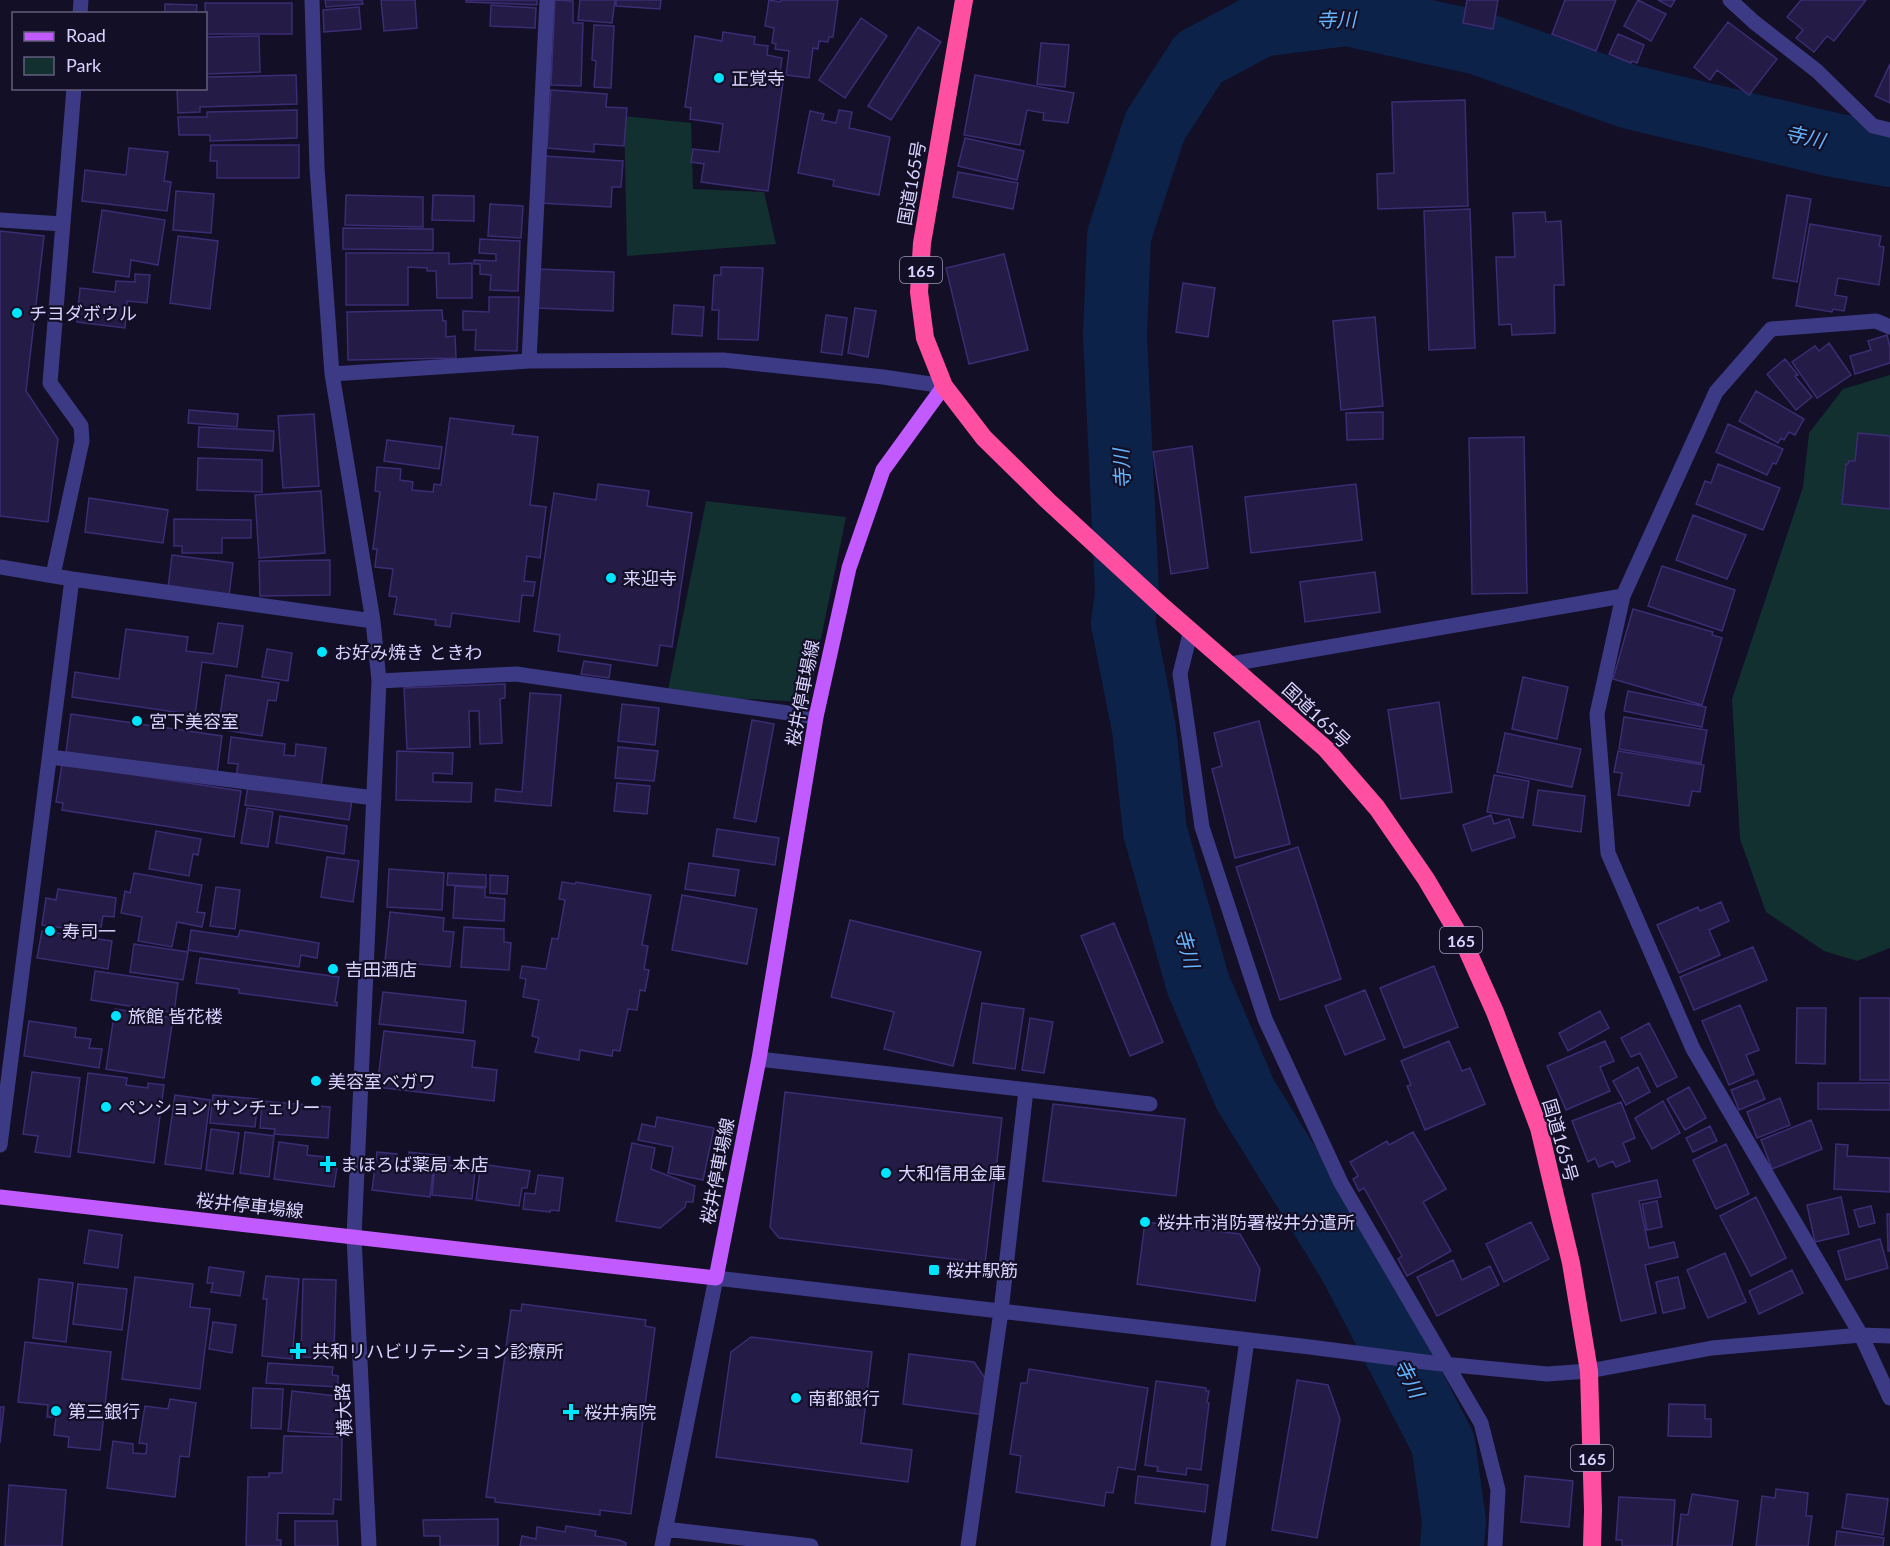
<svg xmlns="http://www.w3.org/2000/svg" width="1890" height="1546" font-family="Lato,'Noto Sans JP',sans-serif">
<rect width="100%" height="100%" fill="#130f26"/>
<path fill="#12302f" d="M624,116L691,123L693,189L764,192L776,244L627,256Z
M1890,375V948L1857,961L1824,951L1766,912L1740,839L1732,699L1803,487L1809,433L1843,389Z
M706,501L846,517L808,702L667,695Z"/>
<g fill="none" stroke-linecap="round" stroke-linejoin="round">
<path stroke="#0c2248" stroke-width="64" d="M1452,1546L1454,1521L1443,1443L1350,1264L1245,1094L1198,984L1155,831L1144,729L1123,623L1127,593L1115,335L1119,236L1155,126L1199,58L1261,25L1347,14L1479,43L1630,97L1834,145L1890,155"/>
</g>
<path fill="#241b47" stroke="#3b2d73" stroke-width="1.5" d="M325,0H362L363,4L326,7Z
M381,0H415L417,28L384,31Z
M466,0H537V5L466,2Z
M555,0L573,1V23H583L581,86L551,85Z
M580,0H615L612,23L578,20Z
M616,0H661L660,9L616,6Z
M769,0L780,2L781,0H838L833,37H829L828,42L819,41L818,49L813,48L809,78L786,75L789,51L775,49L776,44L772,43L774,28L765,26Z
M1467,0H1498L1493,29L1463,23Z
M1565,0H1616L1596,51L1552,34Z
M1638,0L1666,14L1651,41L1624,26Z
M1658,0H1675L1671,7Z
M1801,0H1866L1834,41L1827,36L1814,52L1796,38L1803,30L1787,17Z
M205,3H292V34H206Z
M165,4L197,5L196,14H165Z
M491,5L536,8L535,28L490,26Z
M359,7L361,29L324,32L323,10Z
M861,18L887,36L845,98L819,80Z
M1728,22L1777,59L1749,95L1717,70L1710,80L1694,67Z
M594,25L614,26L611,88L594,87L596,61L592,60Z
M918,27L941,42L891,120L868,106Z
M723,32L755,37L754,44L768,46L767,55L782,58L779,81L783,82L768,191L701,182L704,164L691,162L693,149L719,152L723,124L690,119L691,108L685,107L695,36L722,41Z
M1618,34L1644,45L1637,63L1632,61L1631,63L1609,54Z
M259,36L260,72L206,74V37Z
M1041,43L1069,45L1065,87L1037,84Z
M1890,64V103L1875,96Z
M296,75L297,104L200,107V112L178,113L177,88H206V77Z
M975,75L1074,93L1068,123L1043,120L1044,113L1027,110L1020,145L964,135Z
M551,90L607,94L606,107L627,108L624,146L594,144V152L547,148Z
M1465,100L1468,206L1378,209L1377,174L1394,173L1392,102Z
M297,110V138L210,141V135H179L178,117H207V112Z
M839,110L852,112L849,128L890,137L879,195L833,186L834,180L798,173L810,111L824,114L822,120L836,123Z
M965,138L1024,151L1017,180L958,166Z
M211,145H299V178H217V161H210Z
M129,148L168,152L164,181L171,182L167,211L82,201L85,170L126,175Z
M544,156L623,161L621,187H612L611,207L540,203Z
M958,172L1018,183L1013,209L953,197Z
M176,191L214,194L211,233L173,230Z
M346,195L423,197V227L345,225Z
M433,195L474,196V221L432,220Z
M1787,195L1811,199L1797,282L1773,278Z
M490,204L523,206L521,238L488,236Z
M1470,209L1475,348L1429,350L1424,211Z
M102,210L165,220L158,265L131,260L129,277L93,272Z
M1545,212L1546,222L1561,221L1564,285H1554L1555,333L1512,335L1511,324L1499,325L1496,257H1515L1513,213Z
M1810,224L1881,236L1879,246L1884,247L1879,285L1838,278L1835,295L1847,297L1844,311L1833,309L1832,312L1796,306Z
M343,228L433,229V250L343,249Z
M0,231L44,236L26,391L58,439L48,522L0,516Z
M178,236L218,241L210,309L170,303Z
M480,239L520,241L518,291L490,290L491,275L480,274V264H474V260L496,261V254L479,253Z
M346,253H449V264L472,263V298H437L436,271H427V268L408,267V305H346Z
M1004,254L1028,350L969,364L946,268Z
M721,267L763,268L758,340L718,339L719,310H712L714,275H721Z
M537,269L614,272L613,311L536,308Z
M135,274L150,275L147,303L127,301L125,328L77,322L80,288L115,292L116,281L135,282Z
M1183,283L1215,288L1208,337L1176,332Z
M489,297H519L517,351L475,350L476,330H463V311L489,312Z
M674,305L704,307L702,336L672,334Z
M855,308L876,311L868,357L848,353Z
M442,310L443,321H446V337L455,336L456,358L348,360L347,312Z
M826,315L847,318L842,355L821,352Z
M1375,317L1383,406L1341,410L1333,321Z
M1887,335L1890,347V363L1855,374L1850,356L1871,350L1868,341Z
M1829,343L1851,375L1817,398L1792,362L1815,346L1819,351Z
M1785,359L1798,375L1795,376L1812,397L1796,410L1767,374Z
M1756,391L1804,419L1795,435L1789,432L1784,440L1781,438L1778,443L1739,421Z
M189,410L238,414L237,427L188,423Z
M1383,412V439L1347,440L1346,413Z
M314,414L319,486L283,488L278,416Z
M450,418L514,426L512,434L538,437L530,505L546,507L540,558L527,556L524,581L535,582L533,596L522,595L519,622L452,613L450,627L435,625L436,620L394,614L397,597L389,596L393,569L375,567L377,549H373L380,492L375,491L377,467L401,469L400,480L413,482L412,490L433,492L434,484L441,485Z
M1728,424L1783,449L1776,464L1773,463L1767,475L1716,452Z
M199,427L274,431L273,451L198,447Z
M1858,433L1890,436V509L1842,504L1846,464H1848L1849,461H1855Z
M1524,437L1527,593L1472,594L1469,438Z
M387,440L442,447L439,469L384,461Z
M1192,446L1208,568L1171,574L1153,452Z
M198,458L262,460V492L197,490Z
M1718,464L1780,488L1763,530L1696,504L1705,481L1711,483Z
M598,484L649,491L647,506L692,513L672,647L660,645L657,666L558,651L560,635L534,631L554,493L596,500Z
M1356,484L1362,540L1251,553L1245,497Z
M321,491L325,553L259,558L255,495Z
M89,498L168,510L163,543L85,532Z
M1693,515L1746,535L1727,579L1676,560Z
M174,519L251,520V538H222V553H182V546H174Z
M172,555L233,563L229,596L168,588Z
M330,560V595L260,596L259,561Z
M1662,566L1735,590L1722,631L1648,606Z
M1375,572L1380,612L1305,622L1300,582Z
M1633,609L1713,632L1712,635L1722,638L1702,705L1613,679Z
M218,623L243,626L237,667L202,662L195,715L72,697L75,672L119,679L126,629L188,637L186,651L213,654Z
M267,649L292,653L288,681L262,677Z
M584,661L611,665L609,678L581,674Z
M226,675L279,683L276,701L268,700L262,736L218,729Z
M1523,677L1568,687L1557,739L1512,729Z
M505,684V698L500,699L502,743L480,744L479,711H469L470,747L407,749L404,688Z
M1628,691L1706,707L1702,727L1624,711Z
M530,693L561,695L551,806L495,801L496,789L522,792Z
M1439,702L1452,792L1401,799L1388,710Z
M622,704L659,708L655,745L618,741Z
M71,714L222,736L217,774L66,752Z
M1624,717L1707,730L1701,763L1619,749Z
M752,720L774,724L756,822L734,818Z
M1259,721L1290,844L1235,858L1212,769L1222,766L1214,733Z
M1505,733L1581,749L1572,787L1497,772Z
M231,737L285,744L284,755L295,756L296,744L326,748L321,787L236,776L238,764L228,763Z
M618,747L658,751L654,781L615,778Z
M397,751L453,753L452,774L433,773V782L472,783L471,802L396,800Z
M1618,751L1704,765L1700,792L1692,791L1689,806L1618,795L1622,773L1614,772Z
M62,764L241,791L234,837L62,810L63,803L56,802Z
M1494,775L1529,781L1523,818L1487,812Z
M617,783L650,786L647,814L614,811Z
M248,785L352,800L349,820L245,805Z
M1538,790L1585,796L1581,832L1533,825Z
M247,808L273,812L268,847L241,843Z
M1491,815L1494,824L1509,819L1515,837L1472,851L1463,825Z
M280,816L347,826L344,854L276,843Z
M717,829L779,838L775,865L713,856Z
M156,831L201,839L198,855L193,854L189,876L149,869Z
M1298,847L1341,979L1280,1000L1236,867Z
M327,857L359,861L353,902L321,897Z
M689,863L739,870L735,896L685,889Z
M389,869L444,873L442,910L387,907Z
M134,873L202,885L197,912L205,913L202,927L177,922L172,947L138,941L142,917L121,913L125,891L130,893Z
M448,873L486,875V887L447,885Z
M490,875L508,876L507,894L490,893Z
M562,882L575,884L576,882L651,895L642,945L648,946L644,969L649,970L645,991L640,990L637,1010L628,1009L620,1051L613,1050L612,1056L580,1050L579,1060L535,1052L539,1038L532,1036L539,1000L523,997L526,979L520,978L522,966L546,969L552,938L558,939L565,900L559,899Z
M455,886L485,888V897L505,899L504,921L453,918Z
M216,887L240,890L235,929L210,926Z
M58,889L116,898L114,917L103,916L100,933L42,925L46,898L56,900Z
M682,895L757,909L747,964L672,950Z
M1721,902L1729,921L1709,930L1720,955L1679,973L1657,925L1698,907L1700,911Z
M390,912L444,918L443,931L454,932L450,967L385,961Z
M850,920L981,952L953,1066L884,1049L894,1012L831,997Z
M1114,923L1163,1042L1130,1056L1081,936Z
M464,927L504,929V942L511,943L509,970L461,967Z
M191,930L238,937L240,930L319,943L317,958L301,955L299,967L188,950Z
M42,931L112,941L108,969L37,958Z
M134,944L188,952L183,980L130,972Z
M1753,947L1767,980L1694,1010L1680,977Z
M200,958L339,977L335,1002H337V1006L239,993V989L196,983Z
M1434,966L1458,1027L1404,1048L1380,988Z
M95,971L178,983L174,1013L91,1000Z
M1365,990L1385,1039L1345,1055L1325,1006Z
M383,992L466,1001L463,1033L379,1024Z
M1860,998H1890V1080H1860Z
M982,1003L1024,1009L1015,1069L973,1063Z
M1740,1005L1759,1050L1746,1055L1754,1074L1729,1085L1702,1021Z
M1797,1008H1826L1825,1064L1796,1063Z
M115,1009L173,1018L164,1078L106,1069Z
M1600,1011L1609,1028L1568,1051L1559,1033Z
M1030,1018L1053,1022L1044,1073L1022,1070Z
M29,1021L76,1028L75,1037L91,1039L89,1048L102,1049L99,1068L24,1056Z
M1649,1023L1677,1077L1657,1087L1640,1053L1631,1057L1621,1038Z
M384,1031L475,1041L472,1067L497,1070L494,1101L377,1087Z
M1449,1041L1462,1071L1470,1068L1485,1104L1425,1130L1407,1086L1411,1085L1401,1061Z
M1605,1041L1614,1061L1600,1067L1610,1091L1566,1110L1547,1066Z
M1638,1067L1650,1092L1626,1105L1613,1081Z
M32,1072L80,1078L70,1157L35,1152L38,1136L23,1134Z
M88,1073L127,1078L126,1085L148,1088V1083L164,1085L154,1163L78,1152Z
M1757,1080L1765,1099L1739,1110L1731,1090Z
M1818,1083H1890V1110L1818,1109Z
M1689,1087L1706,1118L1685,1130L1667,1099Z
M785,1092L1002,1118L985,1263L779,1238L770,1227Z
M175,1095L210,1100L201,1169L165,1164Z
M213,1095L258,1099L255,1127L210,1123Z
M1780,1098L1790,1125L1757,1138L1747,1112Z
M262,1101L330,1107L328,1138L274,1134L275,1129L260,1128Z
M1663,1101L1680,1133L1652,1149L1635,1118Z
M1621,1102L1635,1138L1623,1143L1630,1161L1616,1167L1613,1161L1599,1167L1595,1158L1588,1162L1572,1121Z
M1053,1104L1185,1119L1176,1196L1043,1181Z
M657,1117L714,1128L703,1180L668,1173L673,1147L638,1140L642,1124L655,1127Z
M1811,1120L1822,1149L1772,1169L1761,1140Z
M1710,1126L1717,1141L1693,1152L1686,1138Z
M211,1129L239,1133L233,1174L206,1170Z
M245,1132L274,1136L269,1177L240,1173Z
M1413,1132L1446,1189L1423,1202L1451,1251L1407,1276L1398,1259L1402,1256L1364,1188L1359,1191L1353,1179L1358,1176L1350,1162L1387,1141L1389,1145Z
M279,1142L308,1146L307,1155L326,1157L325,1166L337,1167L334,1187L274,1179Z
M632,1143L655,1148L651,1169L695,1186L693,1202H686L685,1207L660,1228L616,1221Z
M1726,1144L1749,1194L1716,1209L1693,1160Z
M1836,1144L1848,1145L1847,1156L1890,1158V1192L1834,1189Z
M377,1152L397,1154L395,1168L407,1169L409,1152L435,1155L430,1197L372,1190Z
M436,1155L450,1157L448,1165L467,1167V1160L476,1162L472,1199L432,1195Z
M481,1164L530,1171L527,1188H522L519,1206L476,1200Z
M538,1175L563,1178L559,1211L551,1210L550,1212L523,1209L525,1193L535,1194Z
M1657,1180L1661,1197L1639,1201L1649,1248L1674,1242L1678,1257L1645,1265L1656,1313L1621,1321L1592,1194Z
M1756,1197L1786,1258L1751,1276L1720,1216Z
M1841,1197L1849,1234L1815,1242L1807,1205Z
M1657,1201L1662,1227L1647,1230L1642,1204Z
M1871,1206L1875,1223L1859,1227L1854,1210Z
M1887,1214H1890V1251H1888Z
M1145,1222L1240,1234L1260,1269L1255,1301L1137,1284Z
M1531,1222L1549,1259L1504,1282L1486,1244Z
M89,1230L122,1235L118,1268L84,1263Z
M1880,1239L1888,1268L1846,1280L1838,1251Z
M1725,1253L1746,1302L1708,1318L1687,1270Z
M1453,1260L1462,1280L1490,1266L1499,1285L1437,1316L1417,1277Z
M209,1267L244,1272L240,1296L211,1292L213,1283H207Z
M1792,1270L1803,1293L1759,1314L1749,1291Z
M266,1276L299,1279L292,1359L262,1356L267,1299H263Z
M135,1277L193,1284L190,1307L210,1309L200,1389L122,1379Z
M1678,1277L1685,1308L1663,1313L1656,1282Z
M39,1279L73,1283L66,1342L33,1338Z
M303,1279L336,1280L334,1353H324V1358L301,1357Z
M78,1284L127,1289L122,1330L73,1324Z
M522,1304L646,1320L645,1326L655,1328L631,1514L600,1510V1515L495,1502V1498L486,1497L511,1310L521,1311Z
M213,1322L236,1325L232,1353L209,1349Z
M751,1337L872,1352L861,1443L912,1450L908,1482L716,1457L731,1352Z
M25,1342L111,1352L100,1450L68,1447L69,1437L54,1435L56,1417H47L48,1405L18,1402Z
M909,1354L974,1362L989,1384L985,1415L903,1404Z
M268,1363L333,1367L332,1375L338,1376V1387L266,1383Z
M1029,1369L1148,1388L1135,1470L1118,1467L1113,1493L1106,1492L1104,1506L1016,1492L1021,1456L1010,1454L1021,1383H1027Z
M1297,1380L1328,1385L1340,1419L1317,1538L1272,1530Z
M1156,1381L1206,1388V1391H1209L1207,1402L1209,1403L1201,1470L1187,1468L1186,1475L1157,1471L1158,1467L1145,1465Z
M253,1388L283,1389L281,1429L251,1428Z
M292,1391L345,1397L342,1435L288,1431Z
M170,1399L196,1403L189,1457L180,1456L175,1497L107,1488L113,1441L133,1444V1453L146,1454L147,1444L139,1443L145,1406L168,1409Z
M1669,1404L1705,1405V1419H1711V1437L1668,1436Z
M0,1407H4L0,1443Z
M284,1436L342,1437L341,1500L334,1499L333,1514L278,1513L277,1540H281V1546H246L248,1477H269V1473H282Z
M1138,1476L1208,1485L1205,1512L1135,1503Z
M1525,1476L1573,1481L1569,1527L1521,1522Z
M9,1485L66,1490L62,1546H5Z
M1776,1489L1808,1493L1806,1516H1812L1808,1546H1756L1762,1496L1775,1498Z
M1692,1494L1738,1501L1732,1546H1677L1681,1514L1688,1515Z
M1847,1494L1888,1499L1883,1535L1842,1528Z
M1619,1497L1675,1500L1672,1546H1622V1540H1616Z
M498,1519V1546H440V1536H424L423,1520Z
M295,1521H337L338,1546H295Z
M566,1526L596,1531L595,1536L619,1540L626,1543V1546H520L522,1536L536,1539L537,1527L565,1532Z
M1837,1531L1884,1538L1883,1546H1835Z"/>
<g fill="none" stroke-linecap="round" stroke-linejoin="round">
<path stroke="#3d3a85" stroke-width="15" d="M312,0L317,168L332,374L373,621L379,681L354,1237L369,1546
M1730,0L1754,22L1817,71L1873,126L1890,130
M80,14L81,0
M0,220L63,224
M1890,327L1876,321L1771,329L1716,392L1623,596L1597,714L1608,853L1693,1049L1861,1335L1890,1398
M529,361L547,0
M332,374L529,361L723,360L883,377L944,386
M0,567L72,579L373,621
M53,575L82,441L81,426L50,383L74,88
M1191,630L1180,674L1202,827L1265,1019L1341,1183L1481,1423L1498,1490L1495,1546
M1231,664L1623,596
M379,681L516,674L816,717
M50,757L374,798
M759,1059L1150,1104
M0,1145L72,579
M665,1529L811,1546
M662,1546L716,1278L1310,1347L1433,1363L1547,1374L1589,1371L1712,1348L1861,1335L1890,1336
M968,1546L1001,1311L1026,1090
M1218,1546L1247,1340"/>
<path stroke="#c25bff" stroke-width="15" d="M0,1197L716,1278L759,1059L816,717L849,568L883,470L944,386"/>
<path stroke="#ff4fa3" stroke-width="18" d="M964,0L922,243L919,292L925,338L944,386L984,438L1047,500L1162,606L1326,749L1377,808L1426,879L1465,945L1495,1012L1539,1128L1571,1263L1589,1371L1593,1510L1592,1546"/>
</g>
<g fill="#00e5ff" stroke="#130f26" stroke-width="2">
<circle cx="719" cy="78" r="6"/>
<circle cx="17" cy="313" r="6"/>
<circle cx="611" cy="578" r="6"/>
<circle cx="322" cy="652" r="6"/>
<circle cx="137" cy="721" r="6"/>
<circle cx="50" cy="931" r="6"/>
<circle cx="333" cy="969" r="6"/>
<circle cx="116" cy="1016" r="6"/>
<circle cx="316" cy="1081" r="6"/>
<circle cx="106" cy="1107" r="6"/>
<path d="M325 1155h6v6h6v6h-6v6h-6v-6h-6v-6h6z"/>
<circle cx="886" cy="1173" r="6"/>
<circle cx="1145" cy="1222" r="6"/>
<rect x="928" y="1264" width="12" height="12" rx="3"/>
<path d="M295 1342h6v6h6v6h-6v6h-6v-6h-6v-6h6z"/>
<circle cx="796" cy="1398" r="6"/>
<circle cx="56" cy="1411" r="6"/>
<path d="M568 1403h6v6h6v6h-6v6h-6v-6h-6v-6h6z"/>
</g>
<g text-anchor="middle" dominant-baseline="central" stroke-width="4.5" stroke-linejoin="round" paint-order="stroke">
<g fill="#130f26" stroke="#9e99be" stroke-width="1.5">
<rect x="900" y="257" width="42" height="26" rx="4.5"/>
<rect x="1440" y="927" width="42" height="26" rx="4.5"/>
<rect x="1571" y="1445" width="42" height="26" rx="4.5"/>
</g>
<g font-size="16" font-weight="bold" fill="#d9d4ff">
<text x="921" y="270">165</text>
<text x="1461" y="940">165</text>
<text x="1592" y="1458">165</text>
</g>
<g font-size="18" fill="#d9d4ff" stroke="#130f26" text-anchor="start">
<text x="731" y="78">正覚寺</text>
<text x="29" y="313">チヨダボウル</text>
<text x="623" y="578">来迎寺</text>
<text x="334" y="652">お好み焼き ときわ</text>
<text x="149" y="721">宮下美容室</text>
<text x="62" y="931">寿司一</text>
<text x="345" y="969">吉田酒店</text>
<text x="128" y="1016">旅館 皆花楼</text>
<text x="328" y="1081">美容室ベガワ</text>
<text x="118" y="1107">ペンション サンチェリー</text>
<text x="340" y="1164">まほろば薬局 本店</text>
<text x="898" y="1173">大和信用金庫</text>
<text x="1157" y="1222">桜井市消防署桜井分遣所</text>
<text x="946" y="1270">桜井駅筋</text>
<text x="312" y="1351">共和リハビリテーション診療所</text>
<text x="808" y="1398">南都銀行</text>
<text x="68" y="1411">第三銀行</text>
<text x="584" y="1412">桜井病院</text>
</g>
<g font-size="18" fill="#d9d4ff" stroke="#130f26">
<text transform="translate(911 183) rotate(-80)">国道165号</text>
<text transform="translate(802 693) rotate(-79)">桜井停車場線</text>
<text transform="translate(1317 715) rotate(43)">国道165号</text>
<text transform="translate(1561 1140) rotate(74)">国道165号</text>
<text transform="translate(717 1171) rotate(-79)">桜井停車場線</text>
<text transform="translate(250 1205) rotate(6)">桜井停車場線</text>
<text transform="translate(343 1410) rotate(-93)">横大路</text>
</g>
<g font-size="20" font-style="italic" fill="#62b6ff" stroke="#130f26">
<text transform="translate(1336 19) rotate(-1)">寺川</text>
<text transform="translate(1805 136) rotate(13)">寺川</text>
<text transform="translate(1121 469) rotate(-93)">寺川</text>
<text transform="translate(1188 948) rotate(74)">寺川</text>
<text transform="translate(1410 1378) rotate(63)">寺川</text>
</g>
</g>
<rect x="12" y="12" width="195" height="78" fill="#130f26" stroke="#625e7d" stroke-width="1.5"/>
<rect x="24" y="32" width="30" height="9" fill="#c25bff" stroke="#625e7d" stroke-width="1.5"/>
<text x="66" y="42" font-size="18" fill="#d9d4ff">Road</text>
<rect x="24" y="57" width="30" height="18" fill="#12302f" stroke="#625e7d" stroke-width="1.5"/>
<text x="66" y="72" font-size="18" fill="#d9d4ff">Park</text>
</svg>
